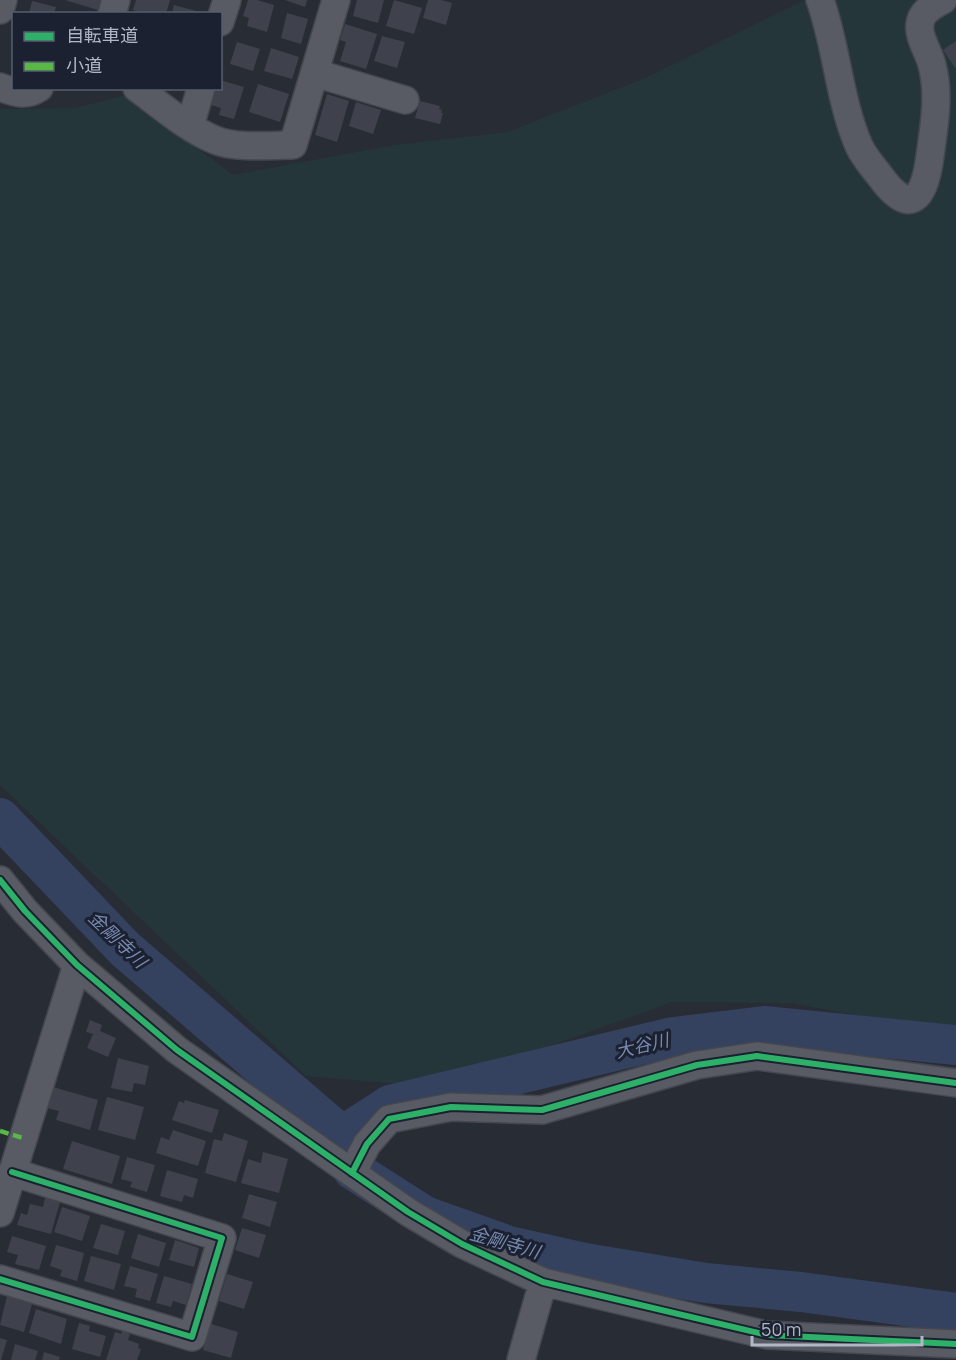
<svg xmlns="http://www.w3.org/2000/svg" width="956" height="1360" font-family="Manrope,'Noto Sans JP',sans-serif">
<rect width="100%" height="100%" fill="#282c35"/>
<path fill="#25363b" d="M805,0H956V1028L916,1026L791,1003L672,1002L435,1087L306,1076L0,785V109L76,108L126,95L233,175L395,145L508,132L648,77Z"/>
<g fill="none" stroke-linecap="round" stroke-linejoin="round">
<path stroke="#34415f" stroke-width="40" d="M0,818L125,949L342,1136L353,1170L425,1216L509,1246L585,1263L706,1283L801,1292L956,1313
M342,1136L390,1105L673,1037L764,1026L956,1045"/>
</g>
<path fill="#3f424c" d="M65,0H101L98,10Z
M136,0H170L166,14H145L133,10Z
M248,0H257L274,5L267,32L247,26L249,18L243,16Z
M285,0H307L305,7Z
M357,0H384L378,23L353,16Z
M394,0L422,8L414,34L386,26Z
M428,0H441L452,3L446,25L423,18Z
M32,1L56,7L54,14H29Z
M174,5L203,13V14H172Z
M287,13L308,19L301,44L281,38Z
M345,24L377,34L366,69L340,61L346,42L340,40Z
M382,36L405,42L397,68L374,61Z
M956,41V69L943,50Z
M237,42L260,49L253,71L230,64Z
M271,48L299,57L292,79L264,71Z
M220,80L244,87L234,119L219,115L221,108L211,105L216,88H220Z
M258,84L289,94L280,122L249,112Z
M327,94L349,101L337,142L315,135Z
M420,101L440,106L439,109L442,110L441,113H443L440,124L415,118Z
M356,102L381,110L373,134L349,126Z
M90,1020L102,1025L100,1031L116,1038L108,1057L87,1048L93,1034L86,1032Z
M118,1058L149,1066L145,1085L134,1083L132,1092L111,1088Z
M53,1087L98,1100L90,1130L56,1120L59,1111L47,1108Z
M107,1097L144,1107L135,1140L98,1130Z
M185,1100L219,1110L212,1133L172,1120L179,1101L184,1103Z
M173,1130L206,1141L198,1166L156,1153L161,1137L169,1140Z
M224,1133L248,1141L236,1182L205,1173L214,1139L222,1141Z
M72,1141L120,1156L112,1184L63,1169Z
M263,1152L288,1159L279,1193L241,1183L248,1159L261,1163Z
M127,1157L155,1165L147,1192L130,1187L132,1182L121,1179Z
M167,1170L198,1179L193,1198L184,1195L182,1202L160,1196Z
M249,1194L277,1202L270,1227L242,1218Z
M45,1198L60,1202L51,1234L17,1225L21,1213L27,1215L30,1204L43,1207Z
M62,1207L90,1216L82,1241L54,1232Z
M101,1224L125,1231L118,1255L93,1248Z
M242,1228L266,1235L259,1258L235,1250Z
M138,1234L166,1243L159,1267L131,1258Z
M12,1236L46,1246L39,1270L15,1264L18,1255L7,1252Z
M175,1240L199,1248L194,1267L169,1260Z
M56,1245L84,1253L77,1281L60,1276L62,1270L50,1266Z
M91,1256L121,1264L114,1290L84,1281Z
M130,1266L158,1274L150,1301L135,1297L137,1289L124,1286Z
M227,1274L253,1282L244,1309L219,1301Z
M164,1276L192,1284L186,1305L173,1301L171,1307L156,1303Z
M7,1296L32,1304L24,1332L0,1325Z
M36,1309L67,1319L61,1344L29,1333Z
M79,1323L90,1326L89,1331L106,1336L100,1357L72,1349Z
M211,1324L238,1332L231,1358L203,1350Z
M122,1331L130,1334L128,1340L139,1344L138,1348L141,1349L137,1360H106L115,1332L121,1334Z
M0,1338L7,1340L1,1360H0Z
M15,1344L38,1351L35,1360H11Z
M44,1352L60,1357L59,1360H42Z"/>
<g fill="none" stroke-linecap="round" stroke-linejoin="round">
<defs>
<path id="street" d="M820,0C837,47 839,100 859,146C864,157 873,167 880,176C911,219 925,197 930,156C934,127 940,94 932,65C929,51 914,33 922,17C926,9 935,4 943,0
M0,10L3,0
M112,14L116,0
M220,22L227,0
M315,73L405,100
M0,87C13,92 26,97 39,88
M137,88C160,105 188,129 215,140C237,149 270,145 293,145L336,0
M190,126L201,88
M0,880L25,911L77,965L177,1050L408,1212L462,1244L543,1282L767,1335L956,1344
M352,1173L367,1144L389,1119L451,1107L542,1110L697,1065L757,1056L956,1083
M0,1213L77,965
M0,1279L192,1337L222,1238L12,1172
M521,1360L543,1282"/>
</defs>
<use href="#street" stroke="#44474e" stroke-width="30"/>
<use href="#street" stroke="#585b63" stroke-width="27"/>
<path stroke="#58b947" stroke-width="4.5" stroke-dasharray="9 4.5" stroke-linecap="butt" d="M0,1131L23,1138"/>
<defs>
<path id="cycleway" d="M0,880L25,911L77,965L177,1050L408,1212L462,1244L543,1282L767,1335L956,1344
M352,1173L367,1144L389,1119L451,1107L542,1110L697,1065L757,1056L956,1083
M0,1279L192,1337L222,1238L12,1172"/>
</defs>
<use href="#cycleway" stroke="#1b2130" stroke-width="10"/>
<use href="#cycleway" stroke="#2db169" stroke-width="6"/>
</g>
<g text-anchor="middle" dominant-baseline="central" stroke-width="6" stroke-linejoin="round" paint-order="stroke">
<g font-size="18" font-style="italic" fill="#7889b0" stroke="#1b2130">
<text transform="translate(118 939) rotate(44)">金剛寺川</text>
<text transform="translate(642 1045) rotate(-13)">大谷川</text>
<text transform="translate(505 1242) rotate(16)">金剛寺川</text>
</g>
</g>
<rect x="12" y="12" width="210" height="78" fill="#1b2130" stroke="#575d6c" stroke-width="1.5"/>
<rect x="24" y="32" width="30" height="9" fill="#2db169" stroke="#575d6c" stroke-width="1.5"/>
<text x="66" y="42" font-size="18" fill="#b1b7c7">自転車道</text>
<rect x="24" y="62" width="30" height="9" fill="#58b947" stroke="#575d6c" stroke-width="1.5"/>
<text x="66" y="72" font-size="18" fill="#b1b7c7">小道</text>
<path d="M752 1336v9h170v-9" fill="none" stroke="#b1b7c7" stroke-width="3"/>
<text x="761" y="1336" font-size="18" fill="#b1b7c7" stroke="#1b2130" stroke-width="4.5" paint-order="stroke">50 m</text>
</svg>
